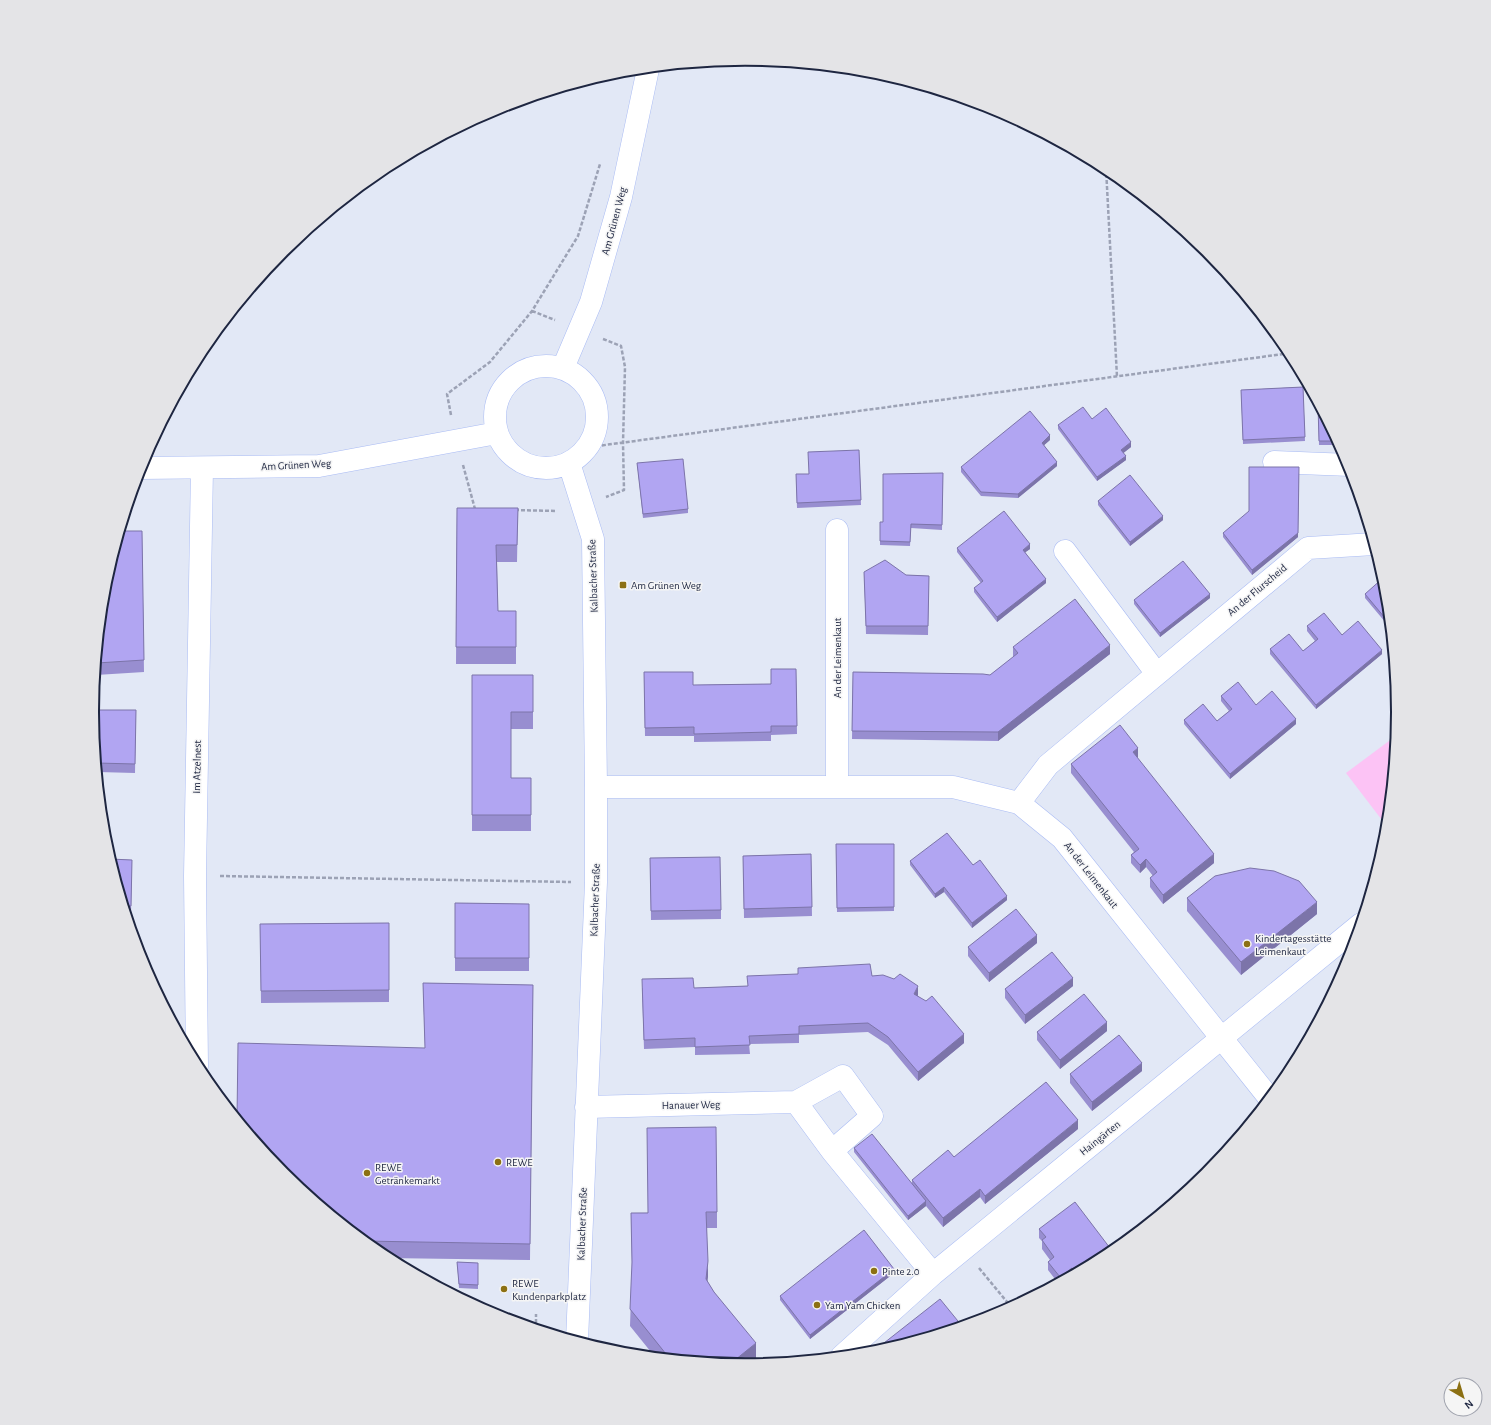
<svg xmlns="http://www.w3.org/2000/svg" width="1491" height="1425" font-family="'Alegreya Sans',sans-serif">
<rect width="100%" height="100%" fill="#e2e8f6"/>
<path fill="#fcc3f5" d="M1397,735L1388,828L1346,773Z"/>
<g fill="none" stroke-linecap="round" stroke-linejoin="round">
<defs>
<path id="street" d="M495 417a51 51 0 1 1 102 0a51 51 0 1 1-102 0Z
M563,368L591,302L621,197L648,69
M1274,462L1350,465
M569,463L593,539L596,787V882L577,1341
M140,468L319,466L497,433
M1065,551L1157,674
M837,786V530
M596,787H953L1019,803L1062,838L1270,1099
M1019,803L1048,765L1308,548L1374,544
M197,1066L195,876L202,468
M796,1102L843,1076L872,1116L832,1151
M586,1107L796,1102L832,1151L933,1274
M842,1356L933,1274L1361,924"/>
</defs>
<use href="#street" stroke="#a9bbf4" stroke-width="23"/>
<path stroke="#9ca2b5" stroke-width="2.5" stroke-dasharray="4 2" stroke-linecap="butt" d="M1106,168L1117,377
M532,311L555,320
M603,339L621,346L625,367L623,443L624,490L606,497
M451,415L447,394L490,362L532,311L578,236L600,164
M590,447L1291,353
M463,465L475,509H476
M515,510L557,511
M220,876L571,882
M979,1268L1012,1308
M536,1329V1314"/>
<use href="#street" stroke="#fff" stroke-width="22"/>
</g>
<path fill="#988ed0" d="M1303,387L1305,441L1243,444L1241,390Z
M1318,404L1340,445H1319Z
M1092,419L1131,447L1123,453L1126,460L1097,481L1058,429V425Z
M1050,440L1044,445L1057,466L1018,498L981,496L961,472V467Z
M859,450L861,505L797,508L796,474H809Z
M637,463L688,509V513L643,518Z
M943,473L942,530L911,528L910,546L880,545V522H883Z
M1098,501L1163,520L1130,546L1098,505Z
M457,508H518L517,562H497L498,611H516V664H456Z
M142,531L144,672L96,675L105,585Z
M1223,533L1298,537L1252,575L1223,537Z
M957,548L1030,549L1025,552L1046,583L997,622L974,592V588L981,583L957,552Z
M864,572L906,575L929,576L928,635L866,634Z
M1386,585L1391,629L1365,598V594Z
M1210,598L1160,637L1134,604V600Z
M1307,626L1342,635L1382,654L1316,709L1270,654V649L1303,651L1315,641L1307,631Z
M1013,647L1110,654L998,741L852,739L853,672L990,675L1014,657L1013,656Z
M796,669L797,734L771,735V741L694,742V736H645L644,672L693,685L771,684Z
M472,675H533V729H511V778H531V831H472Z
M1221,696L1256,705L1296,724L1230,779L1184,724V720L1217,721L1229,711L1221,701Z
M136,710L135,773L98,772L92,712Z
M1138,757L1137,758L1214,863L1163,904L1150,887V878L1153,876L1146,867L1140,873L1131,863V855L1134,852L1071,773V764Z
M836,844H894V911L837,912Z
M811,854L812,916L744,918L743,856Z
M650,858L721,910V919L651,920Z
M110,859L132,860L131,914H127Z
M910,861L973,865L1007,900L972,928L944,892L935,898L910,865Z
M1187,898L1317,914L1241,975L1187,911Z
M455,903L529,904V971H455Z
M389,923V1002L261,1003L260,924Z
M1037,943L989,982L968,956V947Z
M872,976L918,995V996L964,1043L918,1081L888,1045L868,1032L799,1035V1043L749,1044L750,1054L695,1055V1047L644,1049L642,988H694L747,986Z
M423,983L533,985L530,1260L386,1258L382,1256L283,1174L425,1048Z
M1073,986L1025,1024L1005,998V989Z
M1315,1028L1305,1046L1304,1045V1036Z
M1107,1031L1060,1069L1037,1040V1032Z
M1142,1071L1092,1111L1070,1083V1074Z
M1078,1129L985,1204L980,1197L943,1227L926,1206L908,1220L854,1152V1148L912,1183V1180L954,1157Z
M717,1212V1228H707V1281L756,1360L749,1366H745L655,1357L630,1326L632,1268L631,1213Z
M1039,1229L1108,1256L1058,1283L1048,1270V1262L1050,1260L1042,1249V1241L1039,1238Z
M457,1262L478,1263V1289L459,1288Z
M894,1273L810,1339L780,1300V1296Z"/>
<path fill="#7c74a9" d="M1050,435V440L1042,447V443Z
M1131,442V447L1121,455V450Z
M1126,456V460L1097,481V477Z
M1057,462V466L1018,498V494Z
M1299,472L1298,537L1252,575V570Z
M1163,516V520L1130,546V542Z
M1030,544V549L1023,554V550Z
M1046,579V583L997,622V617Z
M1210,594V598L1160,637V633Z
M1110,645V654L998,741V732Z
M1382,650V654L1316,709V705Z
M1296,719V724L1230,779V774Z
M1138,748V757L1133,761V752Z
M1214,854V863L1163,904V895Z
M1146,859V867L1140,873V865Z
M944,887V892L935,898V894Z
M1007,896V900L972,928V923Z
M1317,902V914L1241,975V962Z
M1037,935V943L989,982V973Z
M1073,978V986L1025,1024V1015Z
M918,986V995L914,1002V994Z
M1107,1022V1031L1060,1069V1060Z
M964,1034V1043L918,1081V1072Z
M1142,1063V1071L1092,1111V1102Z
M1078,1120V1129L985,1204V1196Z
M980,1189V1197L943,1227V1218Z
M926,1201V1206L908,1220V1216Z
M708,1261V1277L706,1295V1279Z
M1072,1268V1275L1060,1282V1277Z
M894,1269V1273L810,1339V1335Z
M756,1343V1360L749,1366H745L730,1364Z"/>
<path fill="#b1a5f2" stroke="#7c74a9" d="M1303,387L1305,437L1243,440L1241,390Z
M1318,405L1338,441H1319Z
M1083,407L1092,419L1106,408L1131,442L1121,450L1126,456L1097,477L1058,425Z
M1030,411L1050,435L1042,443L1057,462L1018,494L981,492L961,467Z
M859,450L861,500L797,503L796,474H809L808,452Z
M683,459L688,509L643,514L637,463Z
M1249,467H1299L1298,533L1252,570L1223,533L1249,511Z
M943,473L942,525L911,524L910,542L880,541V522H883V474Z
M1130,475L1163,516L1130,542L1098,501Z
M457,508H518L517,545H496L498,611H516V647H456Z
M1004,511L1030,544L1023,550L1046,579L997,617L974,588L983,581L957,548Z
M121,531H142L144,660L97,663L105,585Z
M885,560L906,575L929,576L928,626H866L864,572Z
M1183,561L1210,594L1160,633L1134,600Z
M1383,578L1385,580L1386,585L1390,624L1365,594Z
M1075,599L1110,645L998,732L852,731L853,672L983,674L990,675L1018,653L1013,647Z
M1324,613L1342,635L1358,621L1382,650L1316,705L1270,649L1289,634L1303,651L1318,639L1307,626Z
M771,669H796L797,726H771V732L694,734V727L645,728L644,672H693V685L771,684Z
M472,675H533V712H511V778H531V815H472Z
M1238,682L1256,705L1272,691L1296,719L1230,774L1184,720L1203,704L1217,721L1232,709L1221,696Z
M92,710H136L135,764L97,763Z
M1120,725L1138,748L1133,752L1214,854L1163,895L1150,878L1157,872L1146,859L1140,865L1131,855L1139,849L1071,764Z
M947,833L973,865L980,860L1007,896L972,923L944,887L935,894L910,861Z
M836,844H894V907L837,908Z
M811,854L812,907L744,909L743,856Z
M720,857L721,910L651,911L650,858Z
M110,859L132,860L131,906H124Z
M1250,868L1274,871L1299,881L1317,902L1241,962L1187,898L1215,876Z
M455,903L529,904V958H455Z
M1016,909L1037,935L989,973L968,947Z
M389,923V990L261,991L260,924Z
M1052,952L1073,978L1025,1015L1005,989Z
M870,964L872,976L883,975L894,979L900,974L918,986L914,994L926,1001L932,996L964,1034L918,1072L888,1037L868,1023L799,1026V1034L749,1036L750,1045L695,1047V1038L644,1040L642,979L693,978L694,988L748,986L747,976L798,974V968Z
M423,983L533,985L530,1244L364,1241L283,1174L237,1118L238,1043L425,1048Z
M1084,994L1107,1022L1060,1060L1037,1032Z
M1315,1028L1307,1041L1304,1036Z
M1119,1035L1142,1063L1092,1102L1070,1074Z
M1046,1082L1078,1120L985,1196L980,1189L943,1218L912,1180L948,1150L954,1157Z
M716,1127L717,1212H706L708,1261L706,1279L714,1292L756,1343L730,1364L670,1359L630,1309L632,1262L631,1213H648L647,1128Z
M872,1134L926,1201L908,1216L854,1148Z
M1075,1202L1113,1252L1108,1256L1072,1275L1076,1272L1072,1268L1060,1277L1048,1262L1054,1257L1042,1240L1046,1237L1039,1229Z
M864,1230L894,1269L810,1335L780,1296Z
M457,1262L478,1263V1285L459,1284Z
M940,1299L962,1326L873,1353L870,1354Z"/>
<g fill="#8c7013" stroke="#f5f5f5" stroke-width="1.5">
<rect x="619" y="581" width="8" height="8" rx="2"/>
<circle cx="1247" cy="944" r="4"/>
<circle cx="498" cy="1162" r="4"/>
<circle cx="367" cy="1173" r="4"/>
<circle cx="874" cy="1271" r="4"/>
<circle cx="504" cy="1289" r="4"/>
<circle cx="817" cy="1305" r="4"/>
</g>
<g text-anchor="middle" dominant-baseline="central" stroke-width="3" stroke-linejoin="round" paint-order="stroke">
<g font-size="11" fill="#1e2641" stroke="#f5f5f5">
<text transform="translate(614 221) rotate(-75)">Am Grünen Weg</text>
<text transform="translate(296 465) rotate(-3)">Am Grünen Weg</text>
<text transform="translate(593 576) rotate(-92)">Kalbacher Straße</text>
<text transform="translate(1257 590) rotate(-40)">An der Flurscheid</text>
<text transform="translate(837 658) rotate(-90)">An der Leimenkaut</text>
<text transform="translate(197 767) rotate(-89)">Im Atzelnest</text>
<text transform="translate(1091 875) rotate(52)">An der Leimenkaut</text>
<text transform="translate(595 900) rotate(-88)">Kalbacher Straße</text>
<text transform="translate(691 1105) rotate(-1)">Hanauer Weg</text>
<text transform="translate(1100 1138) rotate(-39)">Haingärten</text>
<text transform="translate(582 1224) rotate(-88)">Kalbacher Straße</text>
</g>
<g font-size="11" fill="#1e2641" stroke="#f5f5f5" text-anchor="start">
<text x="631" y="585">Am Grünen Weg</text>
<text x="1255" y="938">Kindertagesstätte<tspan x="1255" dy="13">Leimenkaut</tspan></text>
<text x="506" y="1162">REWE</text>
<text x="375" y="1167">REWE<tspan x="375" dy="13">Getränkemarkt</tspan></text>
<text x="882" y="1271">Pinte 2.0</text>
<text x="512" y="1283">REWE<tspan x="512" dy="13">Kundenparkplatz</tspan></text>
<text x="825" y="1305">Yam Yam Chicken</text>
</g>
</g>
<path d="M0 0H1491V1425H0ZM99 712a646 646 0 1 1 1292 0a646 646 0 1 1-1292 0Z" fill="#e4e4e7" fill-rule="evenodd"/>
<path fill="none" stroke="#1e2641" stroke-width="2" d="M99 712a646 646 0 1 1 1292 0a646 646 0 1 1-1292 0Z"/>
<g transform="translate(1463 1397) rotate(142)"><circle r="19" fill="#f5f5f5" stroke="#9fa2ad"/>
<path d="M0-3L7 15L0 10L-7 15Z" fill="#8c7013"/>
<text y="-6" font-size="11" font-weight="bold" text-anchor="middle" fill="#1e2641">N</text>
</g>
</svg>
